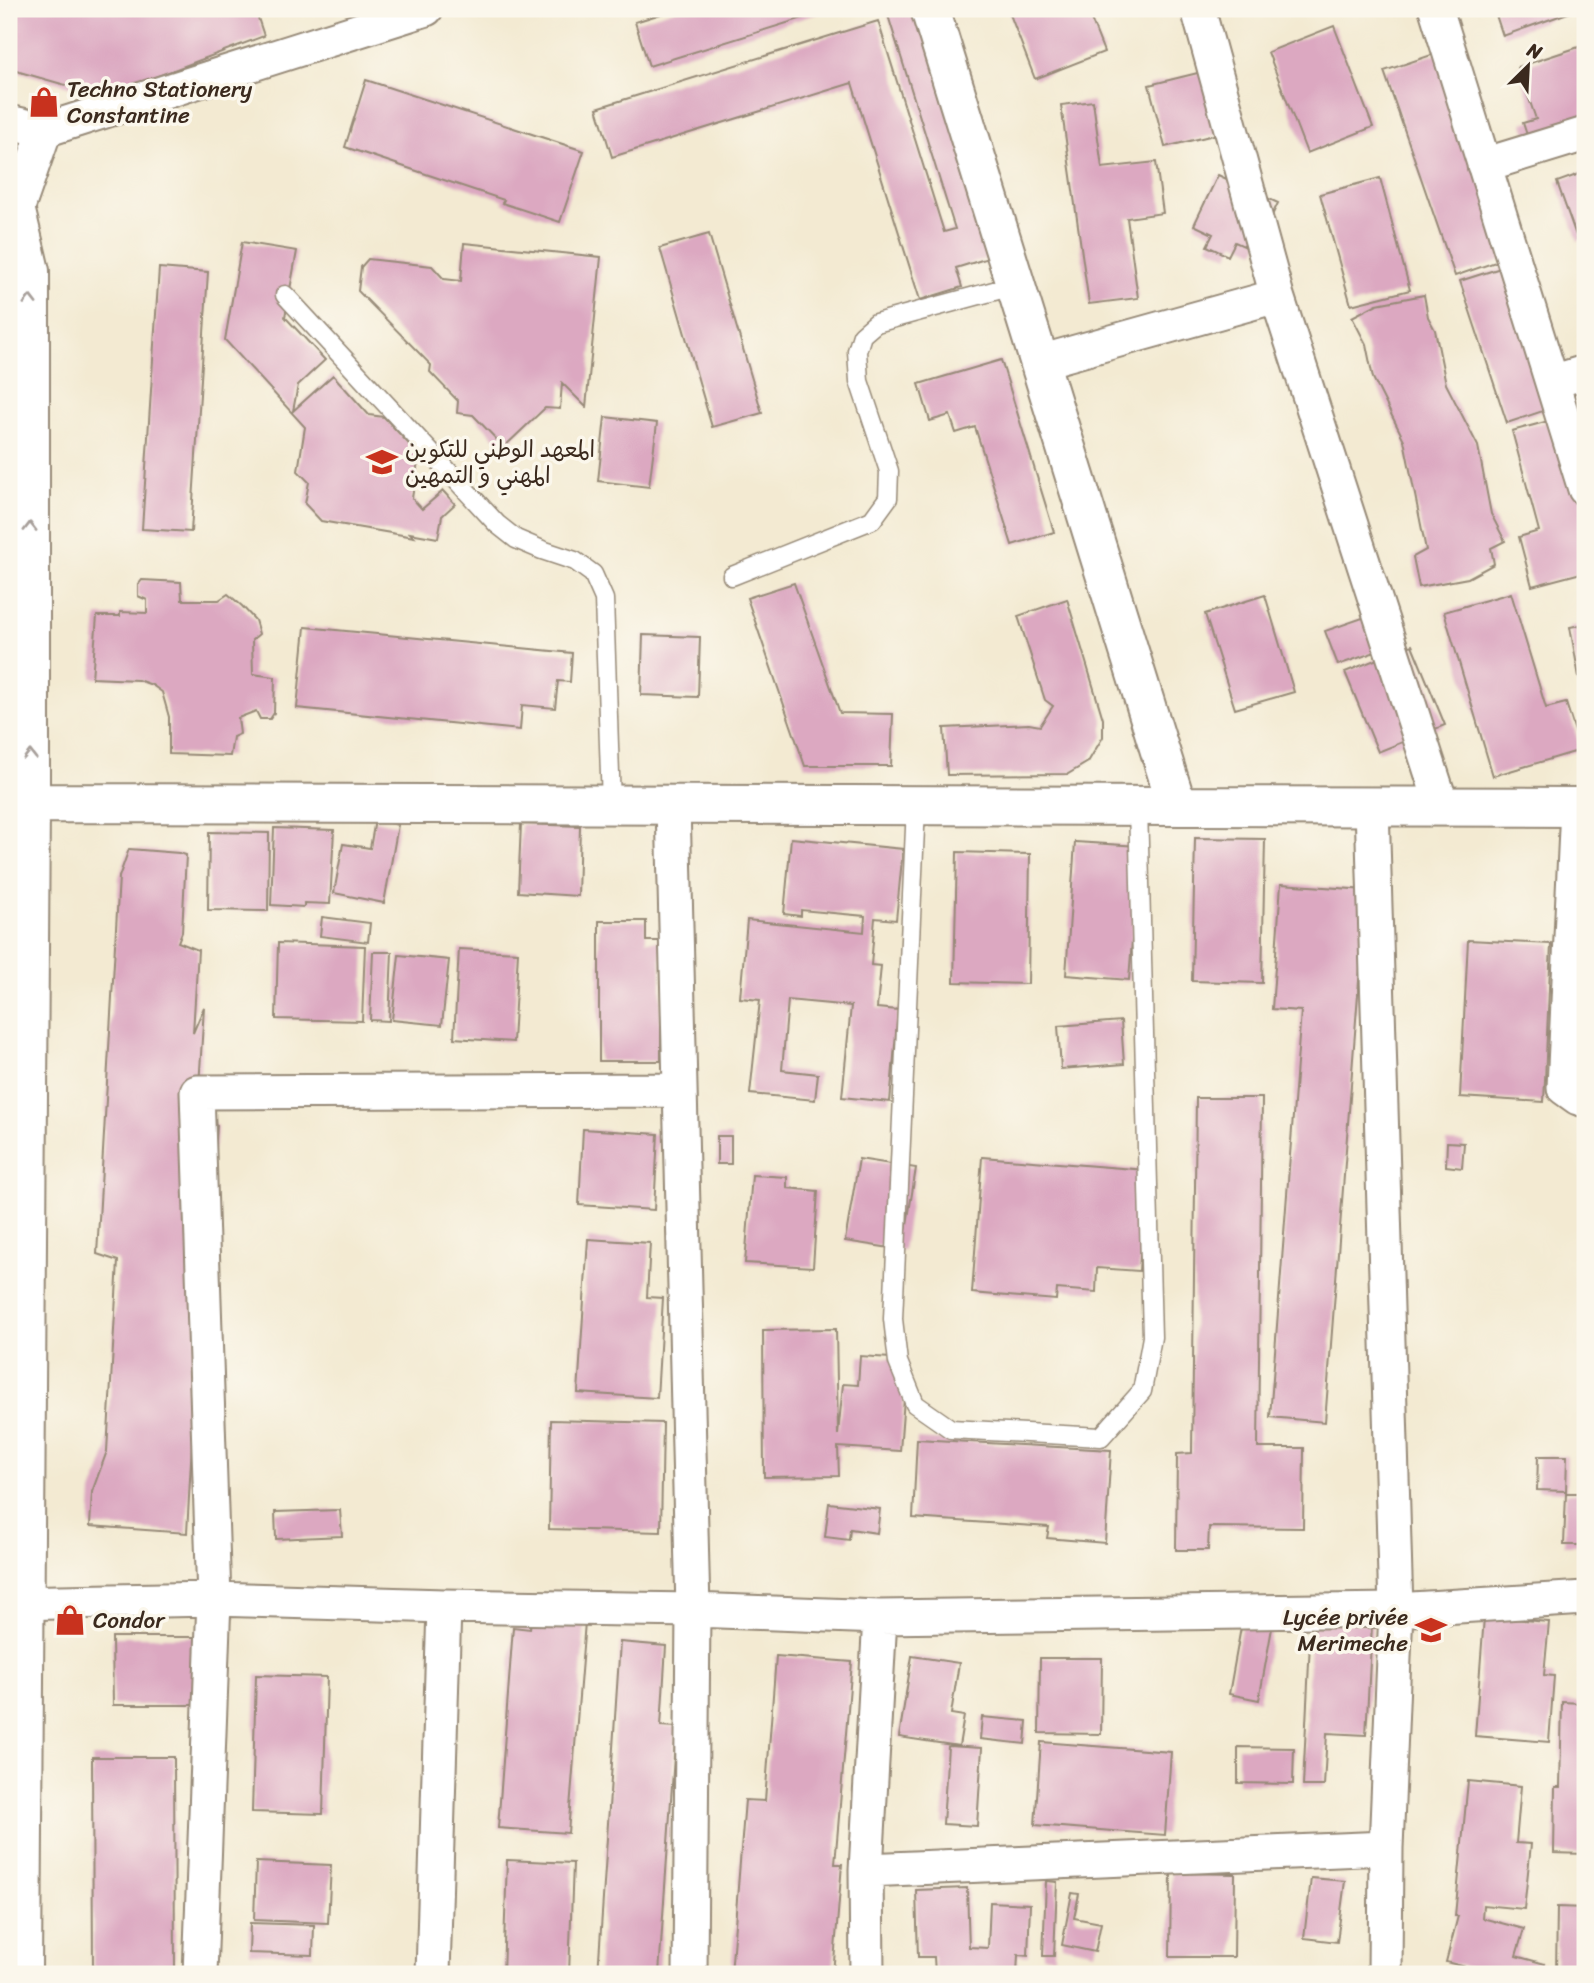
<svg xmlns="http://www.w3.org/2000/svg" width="1594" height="1983" font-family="Sriracha,'Playpen Sans Arabic',sans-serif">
<rect width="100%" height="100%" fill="#fbf7ec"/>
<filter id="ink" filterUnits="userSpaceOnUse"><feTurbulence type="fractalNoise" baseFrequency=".0143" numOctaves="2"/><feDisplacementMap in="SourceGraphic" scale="14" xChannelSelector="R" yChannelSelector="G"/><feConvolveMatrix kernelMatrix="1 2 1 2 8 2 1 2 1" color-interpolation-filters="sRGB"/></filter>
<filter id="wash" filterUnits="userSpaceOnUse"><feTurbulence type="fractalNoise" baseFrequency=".00686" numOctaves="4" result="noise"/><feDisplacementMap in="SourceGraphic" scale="28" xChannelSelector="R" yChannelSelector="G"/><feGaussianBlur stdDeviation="1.57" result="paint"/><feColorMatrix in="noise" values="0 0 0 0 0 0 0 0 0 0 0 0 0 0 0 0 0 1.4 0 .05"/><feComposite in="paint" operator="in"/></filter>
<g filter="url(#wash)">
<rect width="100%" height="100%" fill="#f3ead2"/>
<g id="blocks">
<path fill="#dca8c1" d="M9,9H153L159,13L172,9H255L264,36L134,85L90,92L9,69Z
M677,9H832L649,66L635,22Z
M886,9H935L1011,251L956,268L962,287L920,300L852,83L612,157L597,108L878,21L944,232L955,229Z
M1008,9H1087L1104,52L1035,79Z
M1494,9H1579L1503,36Z
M1334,26L1373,127L1307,153L1268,52Z
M1585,45V120L1528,138L1523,123L1536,119L1518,67Z
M1449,49L1519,254L1455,276L1384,71Z
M1222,67L1238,129L1165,147L1149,85Z
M366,80L584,151L560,222L502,203L504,200L345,147Z
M1093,101L1102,168L1156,162L1163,213L1127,218L1138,298L1089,304L1061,105Z
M1585,172V239L1578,241L1557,182Z
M1218,175L1278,203L1255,251L1235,242L1228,256L1207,246L1213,234L1194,225Z
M1380,178L1410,290L1351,305L1320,194Z
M709,234L762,413L712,427L660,248Z
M242,242L297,251L285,317L325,360L298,385L293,411L333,375L369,415L384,417L419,455L412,498L422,509L443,491L455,504L442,516L438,538L410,533L414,537L321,521L305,504L309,482L298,471L305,427L225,340Z
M464,243L601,257L586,407L562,383L560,409L545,408L504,447L473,415L457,413L458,401L430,372L431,365L358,291L361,267L368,259L432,266L444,279L461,281Z
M1513,264L1573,401L1507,423L1460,281Z
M159,268L208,272L191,532L142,529Z
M1424,295L1428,317L1435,330L1446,384L1478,446L1491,514L1505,541L1491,548L1494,564L1468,578L1419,587L1413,557L1426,550L1404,440L1373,378L1366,344L1352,317L1377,304Z
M1001,360L1054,532L1012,545L975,427L956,433L950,415L930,421L919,384Z
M1567,416L1585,482V572L1532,586L1519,537L1539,531L1512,431Z
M605,417L657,423L649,487L598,481Z
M142,580L181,582L182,600H219L228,594L242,606L255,620L259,634L252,640L253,674L275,677L274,713L270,719H260L256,711L238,718L240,734L233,737L230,756L169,754V717L162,692L152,685L138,680L92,678L97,616H120V612L147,613V600L138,596V585Z
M794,583L840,713L893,714L891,766H805L747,598Z
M1511,593L1546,708L1566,703L1581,750L1493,776L1444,612Z
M1265,595L1294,692L1235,709L1205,614Z
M1067,599L1103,719V737L1088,762L1068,774L947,775L944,728L1029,724L1040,726L1053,706L1045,700L1018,616Z
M1374,614L1387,648L1338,665L1325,631Z
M1585,624V676L1579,677L1570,627Z
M305,627L572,653L570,682L558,681L555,708L522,705L520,730L297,708Z
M643,635L700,637L698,697L641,695Z
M1412,645L1445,725L1378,752L1345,672Z
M375,820L398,825L384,903L334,893L343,844L370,848Z
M521,824L580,826L578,896L518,892Z
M274,828L334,830L330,904L304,903V907L271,905Z
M209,832L269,833L268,911L208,910Z
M791,838L903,849L896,920L875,918L871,965L881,966L877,1008L898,1010L890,1102L842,1097L851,1006L788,1000L782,1070L818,1074L815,1100L750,1094L760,1000L740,998L747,920L864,932L865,916L801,910V916L784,914Z
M1195,838L1265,839L1262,983L1192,981Z
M1075,842L1139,846L1129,980L1066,975Z
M129,849L179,853L186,855L182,932L178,942L198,950L193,1033L204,1007L197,1118L217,1126L216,1141L206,1170L207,1171L187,1533L90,1526L92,1492L107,1451L118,1261L97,1254L119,877Z
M957,852L1030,854L1028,984L954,982Z
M1281,884L1366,890L1325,1422L1270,1417L1301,1011L1272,1009Z
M322,917L370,923L368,942L320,936Z
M599,921H646V941H661V1061H599Z
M1468,940L1551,944L1544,1102L1460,1097Z
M278,943L365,946L362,1021L276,1019Z
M459,949L518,952L513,1042L454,1038Z
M373,952H392L389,1021L370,1020Z
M399,955L449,960L442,1025L392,1020Z
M1121,1021L1124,1064L1061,1069L1058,1026Z
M1196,1098H1262L1258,1448H1304L1303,1528L1209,1527L1208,1550H1176L1177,1454L1192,1453Z
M583,1129L658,1134L654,1210L579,1205Z
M717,1136H731V1164H717Z
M1447,1142L1464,1143L1462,1168L1446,1166Z
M982,1157L1146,1170L1139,1271L1097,1268L1096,1292L1057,1289L1056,1300L972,1293Z
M859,1159L916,1168L903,1250L845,1241Z
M752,1175L787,1177V1188L818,1191L813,1267L745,1263Z
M588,1239L650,1243L647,1297L663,1298L657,1398L578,1393Z
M836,1329L838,1435L843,1384L858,1385L860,1356L907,1359L900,1451L838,1447L839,1476L764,1477L763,1330Z
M551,1420L663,1423L661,1532L549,1529Z
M917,1439L1111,1450L1105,1543L1047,1538L1049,1527L913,1518Z
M1538,1456H1567L1566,1491L1537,1490Z
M1566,1493H1585V1545H1564Z
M829,1503L880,1509L877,1533L850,1529L849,1540L825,1537Z
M340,1510L342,1536L276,1539L275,1512Z
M1484,1617L1549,1622L1544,1675L1554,1676L1549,1742L1475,1736Z
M531,1619L585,1622L568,1833L498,1828L513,1627L530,1629Z
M1311,1621L1372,1624L1366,1735L1327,1733L1324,1786H1303Z
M1242,1622L1272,1628L1259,1700L1229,1694Z
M112,1637H200L201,1705H113Z
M620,1642L666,1646L661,1726L676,1727L659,1974H598Z
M776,1656L852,1662L835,1864H842L833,1974H731L745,1800L765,1801Z
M912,1656L959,1663L951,1714L964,1716L959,1746L899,1737Z
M1040,1658H1102L1101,1734L1039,1733Z
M256,1675L327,1677L323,1814L252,1812Z
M1562,1702L1581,1703L1580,1718H1585V1854L1554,1853L1555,1787H1560Z
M982,1717L1027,1721L1025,1744L980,1739Z
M1041,1742L1171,1752L1165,1835L1035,1825Z
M948,1746L982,1748L977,1826L943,1824Z
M1238,1747L1294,1748L1293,1784L1238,1783Z
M92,1757H174L175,1974H93Z
M1468,1781L1521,1786L1516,1843L1531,1844L1524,1909L1483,1905L1482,1918L1524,1929L1516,1956L1545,1964L1542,1974H1477L1478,1970L1446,1962L1458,1916H1455Z
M507,1860L573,1863L569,1974H503Z
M256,1862L331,1865L328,1923L254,1920Z
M1171,1873L1235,1874L1234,1957H1170Z
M1311,1878L1345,1881L1337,1942L1304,1938Z
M1046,1881L1057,1882L1054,1956H1043Z
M967,1888L969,1947L988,1948L990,1902L1030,1904L1028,1956L1018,1955L1017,1974H935L934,1957H918L916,1890Z
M1072,1893L1079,1894L1074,1918L1101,1923L1095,1952L1062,1945Z
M1557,1907L1585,1908V1974H1556Z
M250,1923L314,1925L313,1955L249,1953Z"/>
</g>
</g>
<g filter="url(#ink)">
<use href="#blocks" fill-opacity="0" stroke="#978a78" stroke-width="2"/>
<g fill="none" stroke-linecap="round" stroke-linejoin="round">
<defs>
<path id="lane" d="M285,295L497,524L516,539L542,550L575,561L593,574L604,599L611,804
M732,576L872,520L888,498L889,471L859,381L857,351L862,335L876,323L1016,285
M916,806L893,1319L898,1362L915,1404L951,1429L1101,1437L1142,1391L1152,1337L1138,806"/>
<path id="street" d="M1198,9L1277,296L1442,806
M1436,9L1585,489
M9,122L45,130L426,9
M1484,165L1585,134
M16,213L45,130
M1040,362L1277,296
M1552,382L1585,372
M673,805L693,1610L690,1974
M1372,806L1396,1610L1386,1848L1385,1974
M1577,807L1564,1088L1578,1098L1585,1100
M9,1603L214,1599L444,1606L693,1610L880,1617L1396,1610L1585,1598
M866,1870L1386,1848
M200,1974L214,1599L197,1092L679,1090
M433,1974L444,1606
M867,1974L866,1870L880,1617"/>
<path id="secondary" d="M930,9L1177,806
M9,182L30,271V803L22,1974
M9,805L30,803L1585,807"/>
</defs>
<use href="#lane" stroke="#978a78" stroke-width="21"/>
<use href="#street" stroke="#978a78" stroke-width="37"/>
<use href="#secondary" stroke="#978a78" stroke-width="42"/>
<use href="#lane" stroke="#fff" stroke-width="18"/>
<use href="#street" stroke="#fff" stroke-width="33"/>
<use href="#secondary" stroke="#fff" stroke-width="38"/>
</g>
<defs><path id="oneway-chevron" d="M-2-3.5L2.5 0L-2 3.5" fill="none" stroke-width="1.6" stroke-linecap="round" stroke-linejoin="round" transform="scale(1.75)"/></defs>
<g stroke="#a79f9a">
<use href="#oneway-chevron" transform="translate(30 300) rotate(-90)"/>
<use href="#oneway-chevron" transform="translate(30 527) rotate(-90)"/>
<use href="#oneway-chevron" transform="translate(30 755) rotate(-90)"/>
</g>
</g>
<defs>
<symbol id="shop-bare" viewBox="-9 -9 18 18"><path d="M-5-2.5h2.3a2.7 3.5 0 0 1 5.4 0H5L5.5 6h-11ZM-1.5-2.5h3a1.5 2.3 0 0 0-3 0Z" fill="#c8321e" stroke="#fbf7ec" stroke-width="2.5" paint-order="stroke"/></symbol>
<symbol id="university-bare" viewBox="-9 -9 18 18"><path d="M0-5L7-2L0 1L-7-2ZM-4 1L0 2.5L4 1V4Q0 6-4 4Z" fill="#c8321e" stroke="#fbf7ec" stroke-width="2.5" paint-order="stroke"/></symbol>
<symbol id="school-bare" viewBox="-9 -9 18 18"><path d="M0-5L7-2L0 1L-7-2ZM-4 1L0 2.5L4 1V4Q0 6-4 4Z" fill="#c8321e" stroke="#fbf7ec" stroke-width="2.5" paint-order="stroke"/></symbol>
</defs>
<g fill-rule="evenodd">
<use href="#shop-bare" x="22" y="80" width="44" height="44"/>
<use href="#university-bare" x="360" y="440" width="44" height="44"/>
<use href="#shop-bare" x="48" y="1598" width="44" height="44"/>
<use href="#school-bare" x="1409" y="1608" width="44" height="44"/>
</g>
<g text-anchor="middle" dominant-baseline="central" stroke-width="7" stroke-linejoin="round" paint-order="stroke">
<g font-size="23" fill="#3b2a1e" stroke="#fbf7ec" text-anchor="start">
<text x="67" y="89">Techno Stationery<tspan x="67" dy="26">Constantine</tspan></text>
<text x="405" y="449">المعهد الوطني للتكوين<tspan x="405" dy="26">المهني و التمهين</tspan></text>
<text x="1408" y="1617" text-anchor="end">Lycée privée<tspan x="1408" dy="26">Merimeche</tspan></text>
<text x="93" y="1620">Condor</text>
</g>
</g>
<rect width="1594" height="1983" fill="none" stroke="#fbf7ec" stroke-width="35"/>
<g transform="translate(1528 66) rotate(24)" stroke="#fbf7ec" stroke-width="5" paint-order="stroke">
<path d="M0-5L12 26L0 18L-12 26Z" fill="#3b2a1e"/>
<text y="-10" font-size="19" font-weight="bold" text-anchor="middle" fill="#3b2a1e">N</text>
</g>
</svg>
